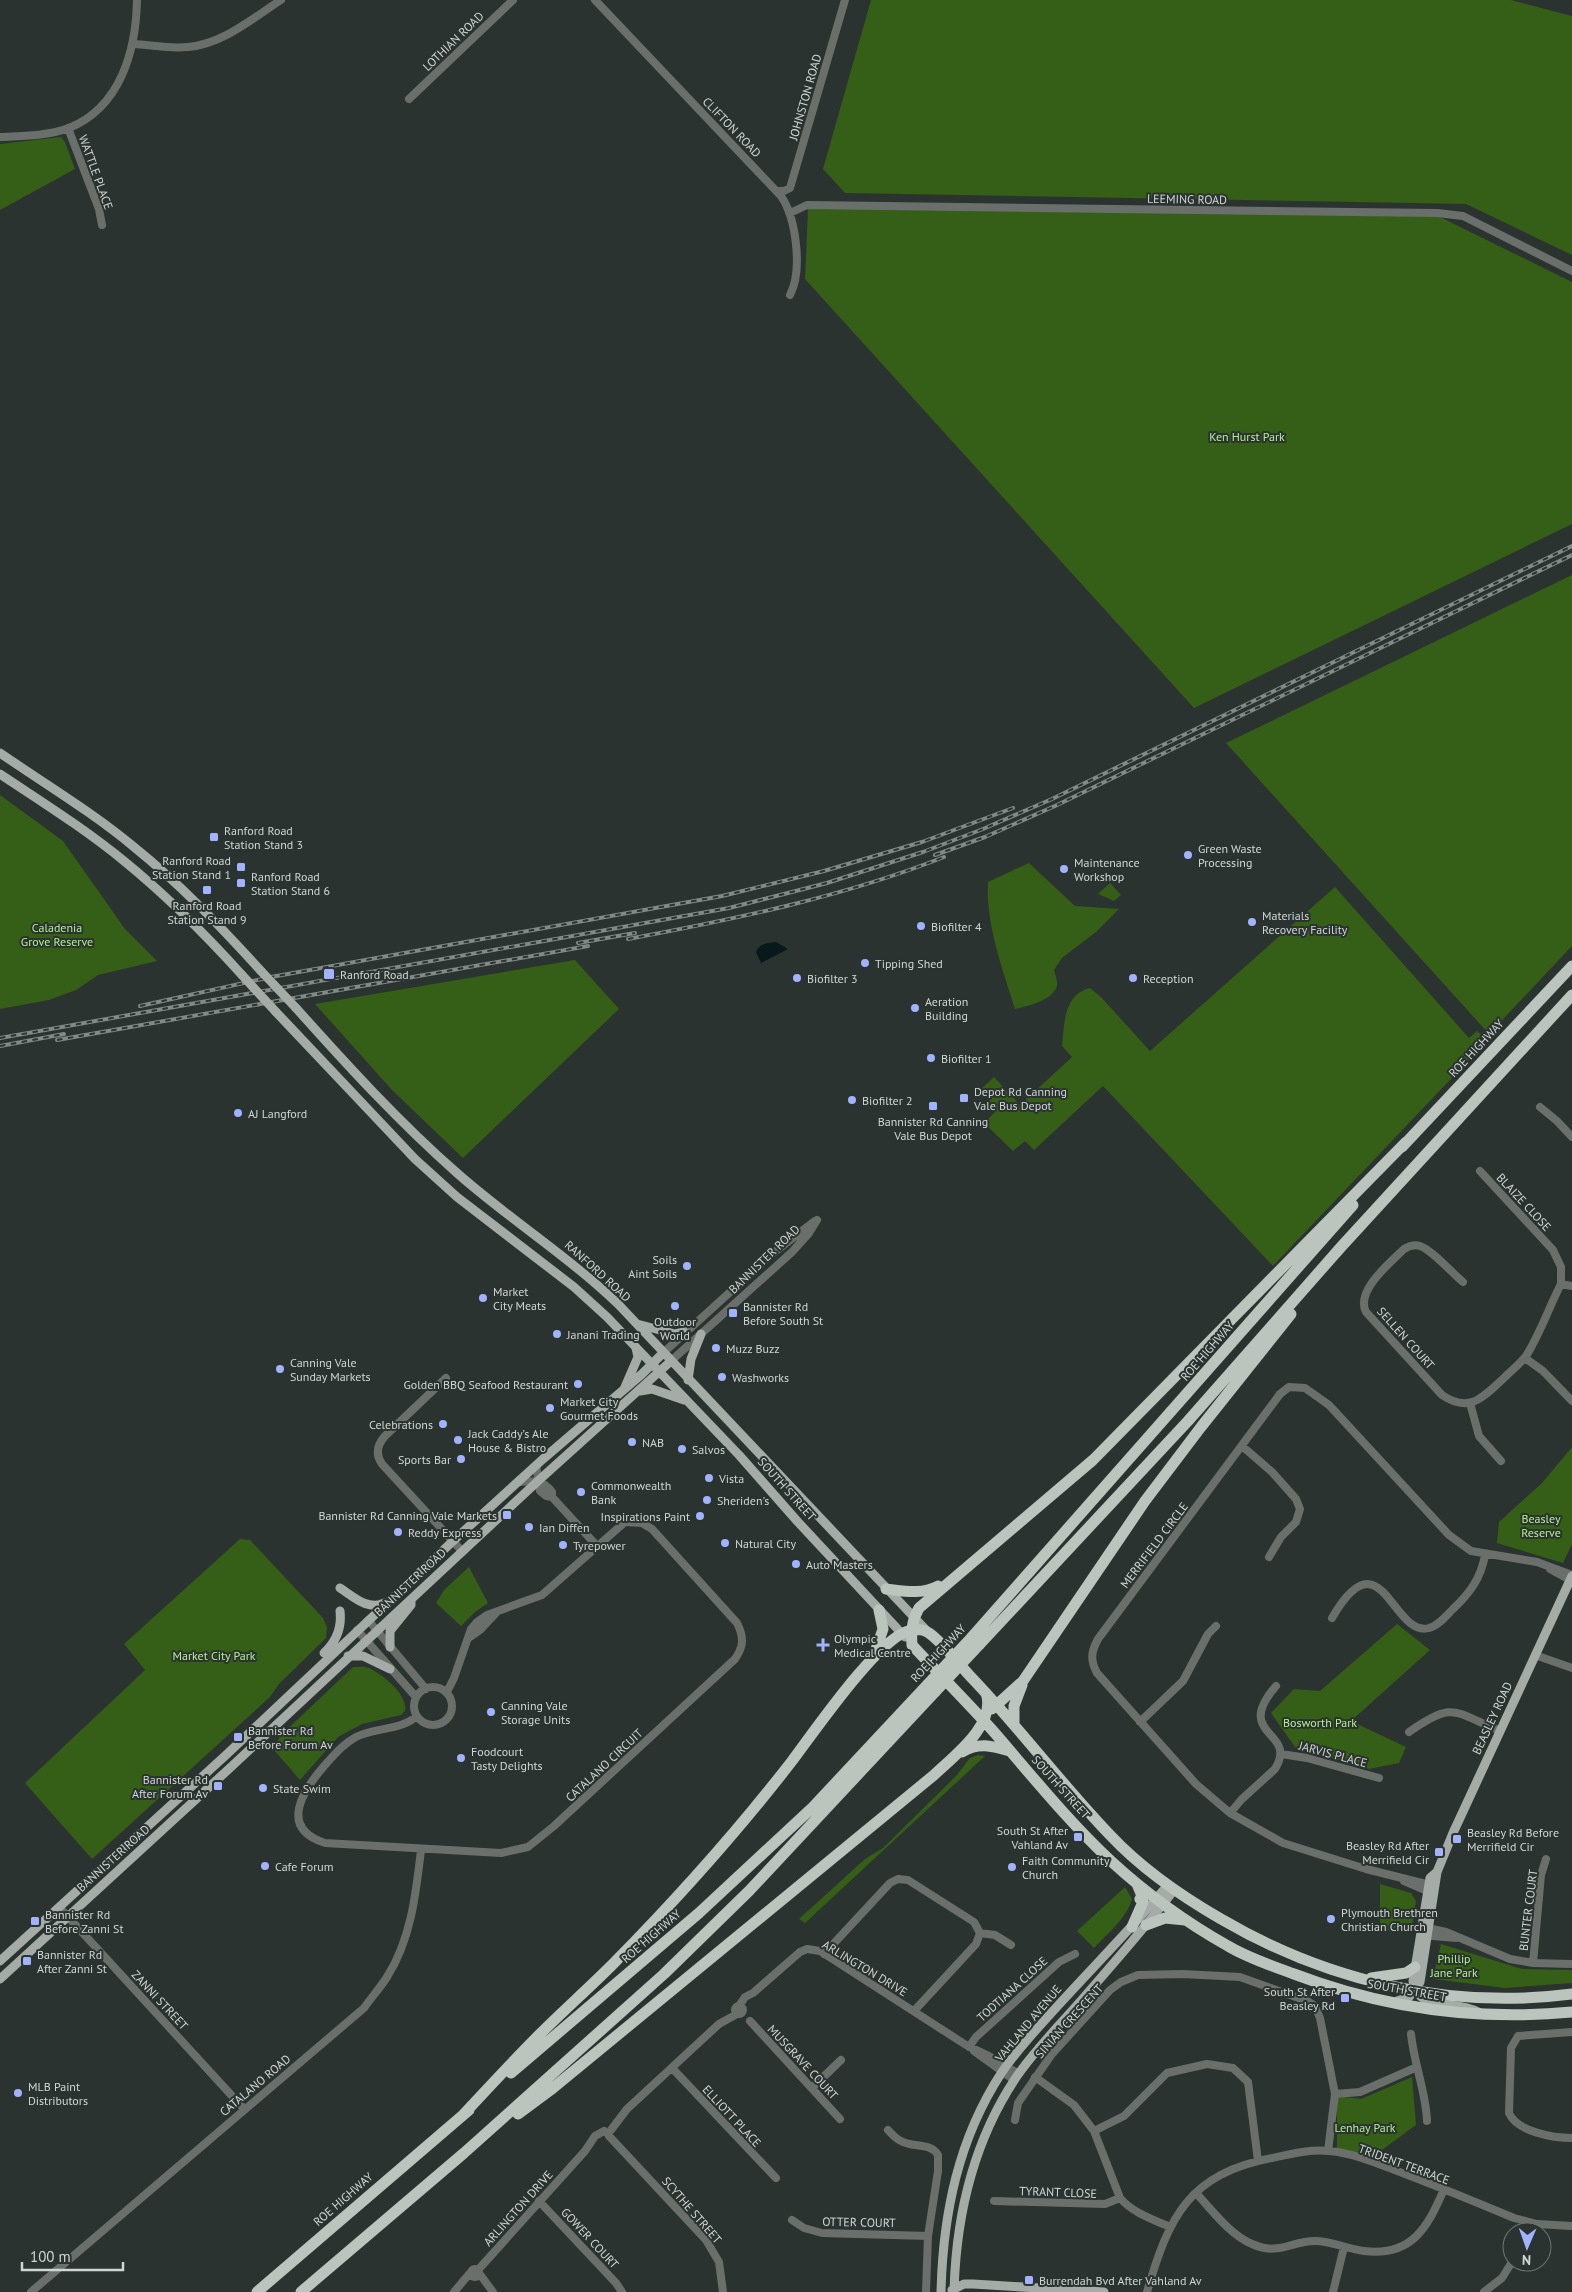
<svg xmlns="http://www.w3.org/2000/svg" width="1572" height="2292" font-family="'PT Sans',sans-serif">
<rect width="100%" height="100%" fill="#2a3330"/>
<path fill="#355e17" d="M871,0H1511L1572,16V255L1466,204L845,193L823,169Z
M61,137L65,142L75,169L0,210V144Z
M808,208L1438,216L1572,282V524L1194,708L805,279Z
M1572,575V946L1489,1034L1226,743Z
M0,795L63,841L125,929L157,961L98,975L76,990L49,1000L0,1009Z
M1029,863L1075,906L1119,909L1096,932L1062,958L1054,970C1055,975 1058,981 1057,986C1052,1001 1028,1006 1015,1009C1003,970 985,922 988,882Z
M1110,883L1121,895L1114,901L1098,894Z
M1335,887L1469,1038L1477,1031L1487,1041L1273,1266L1103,1086L1034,1150L1025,1141L1013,1151L984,1123L997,1110L980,1090L994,1077L1020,1105L1072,1057L1062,1046C1064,1024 1064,994 1090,988L1101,997L1150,1051Z
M575,960L619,1009L463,1158L392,1090L315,1004Z
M1572,1447V1544L1563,1563L1497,1543L1499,1522L1542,1483Z
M240,1539L250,1540L323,1618L327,1627L326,1638L279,1684L270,1697L92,1859L25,1783L145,1670L124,1644Z
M469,1567L488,1603L475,1612L461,1626L436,1603L444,1590Z
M1397,1624L1430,1650L1351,1721L1406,1747L1399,1763L1369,1769L1295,1747L1271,1713L1294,1689L1320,1691Z
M353,1667C358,1667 364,1666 369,1668C382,1674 408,1694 405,1711L401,1715L362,1724L338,1737L300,1780L274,1750L280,1736Z
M978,1755L985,1756L805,1923L799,1919L865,1859L883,1848L956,1776L970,1758Z
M1380,1884L1411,1893L1416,1901L1411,1932L1380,1930Z
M1125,1887L1132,1899C1127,1918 1107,1934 1094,1948L1077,1931Z
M1441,1944L1522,1969L1572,1970V1983L1505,1988L1433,1979Z
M1412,2077L1416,2125L1371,2158L1337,2152V2096L1361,2099Z"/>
<path fill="#08181b" d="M776,942L788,949L761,963L756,952C760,943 767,943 776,942Z"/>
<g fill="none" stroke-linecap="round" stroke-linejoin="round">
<path stroke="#6b6f6c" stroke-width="8" d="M595,0L781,196C796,218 803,270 790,295
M134,44C151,45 170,49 188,47C223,44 253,18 281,0
M409,99L513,0
M68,128L99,209L102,225
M0,137C23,136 47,136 69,128C121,107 136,50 137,0
M778,191H784L790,188L845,0
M790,213L807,205L1437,213L1463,216L1572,271
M1540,1107L1557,1121L1572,1137
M1463,1282C1452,1273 1432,1250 1420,1246C1414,1244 1409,1246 1404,1249C1390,1263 1355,1291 1366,1312L1442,1395C1470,1414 1483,1397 1504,1378C1511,1371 1520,1364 1526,1356C1540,1334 1549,1307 1561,1284V1267L1553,1250L1480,1171
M1561,1284L1572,1286
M663,1353L772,1254L815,1221
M1525,1358L1543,1371L1572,1401
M671,1361L792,1252L809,1233L817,1220
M446,1378L385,1436C377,1445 375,1454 382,1464L462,1551
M1470,1403L1479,1436L1501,1461
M1242,1446L1272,1472L1296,1499L1300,1509L1296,1522L1281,1537L1269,1557
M536,1465L540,1491L546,1496L552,1497L597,1546
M518,1482C533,1481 543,1479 552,1492V1497
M1550,1569L1570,1580
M1332,1618C1382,1532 1392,1638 1429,1628C1438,1626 1446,1616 1453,1609C1470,1593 1481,1578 1485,1555
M368,1620L426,1689
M357,1630L416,1697
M470,1637L480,1630L496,1613
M1535,1655L1572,1668
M414 1706a19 19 0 1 1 38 0a19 19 0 1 1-38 0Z
M417,1716C400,1731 375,1727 356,1737C343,1744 334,1755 325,1765C303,1790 278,1828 325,1843L501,1853L528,1847L554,1826L735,1659C744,1646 744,1637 737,1623L652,1529L642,1523L625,1522L542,1595L487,1615L477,1622L471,1629L454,1678L447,1692
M1140,1722L1183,1681L1208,1634L1216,1626
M1409,1732C1455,1700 1453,1712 1500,1731
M1281,1754L1307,1758L1379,1778
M1230,1813L1242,1799L1275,1769C1299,1730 1232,1737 1276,1686
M1404,1881L1432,1893
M1434,1886L1366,1869L1283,1843L1230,1813L1196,1784L1097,1673C1090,1660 1091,1652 1098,1639L1280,1394L1289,1387L1305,1388L1329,1405L1449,1535L1471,1551L1537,1562L1572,1575
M59,1907L244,2109
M1423,1927L1446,1932L1510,1959L1533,1963L1572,1964
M980,1933L995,1935L1011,1945
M1422,1935L1456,1938
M824,1954L890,1883L898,1879L908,1880L974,1922L980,1933L976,1944L914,2011
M1533,1963L1541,1875L1546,1859
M735 2010a4 4 0 1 1 8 0a4 4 0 1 1-8 0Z
M739,2006L745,1997L753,1993L800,1952L807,1949L820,1951L966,2045L987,2055L1019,2074
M750,2021L840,2119
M1572,2032L1518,2036L1511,2048L1509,2113C1517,2132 1554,2138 1572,2138
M1411,2034C1414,2064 1426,2092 1427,2121
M969,2047L976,2037L1059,1962L1075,1954
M974,2051L1014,2080
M672,2068L776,2178
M1035,2077L1074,2105L1094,2131L1120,2198C1133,2213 1152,2219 1170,2227
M812,2088L841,2060
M1335,2094L1360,2092L1417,2067
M1015,2120L1018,2103L1052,2054L1110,1990L1121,1982L1138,1975L1183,1974L1240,1977L1307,2001L1315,2006L1320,2018L1335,2094L1328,2151
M611,2130L627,2109L719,2024L737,2014
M888,2130C892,2134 896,2139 901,2141C913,2148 930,2142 938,2155V2171L928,2236L926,2292
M1094,2131L1124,2116L1167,2073L1207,2064L1233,2068L1248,2082L1258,2161
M609,2136L706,2240L719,2262L723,2292
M1196,2193C1212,2210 1230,2235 1252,2244C1278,2256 1291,2241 1315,2241C1331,2241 1348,2249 1364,2251C1412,2257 1428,2227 1444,2189
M539,2201L616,2283L622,2292
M994,2201L1105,2204L1120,2198
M792,2220L804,2228L822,2233L928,2236
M1524,2232L1527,2222
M471 2273a4 4 0 1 1 8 0a4 4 0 1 1-8 0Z
M478,2270L585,2151L595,2136L604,2131
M479,2273L493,2292
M31,2292L364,2008C371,1998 380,1988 387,1977C411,1940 416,1893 421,1850
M454,2292L470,2273
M1147,2292C1169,2216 1189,2174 1272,2158C1290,2154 1310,2149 1329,2151C1355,2153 1381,2165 1405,2174C1442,2188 1478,2203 1514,2218L1537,2224L1572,2226
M1333,2292L1344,2247
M1484,2292L1502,2278L1512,2262"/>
<path stroke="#a5aca7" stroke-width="9" d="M0,753C45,784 92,812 134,847C180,884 221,927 261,971
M0,774C42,802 85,829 124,861C167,896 205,934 242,975
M296,1008C347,1065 399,1122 457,1173C509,1219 568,1256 618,1304L928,1632
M276,1012L415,1159L457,1197L574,1287L607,1317L739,1455L798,1522L905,1637
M637,1324L675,1334L684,1332
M688,1380L691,1359L701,1334
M625,1387L638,1357L636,1348
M640,1391L652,1389L684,1400
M340,1588C354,1597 368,1611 384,1603
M390,1647V1631L411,1605V1601
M324,1653C337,1641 342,1628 340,1611
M348,1656H363L390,1669
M1437,1872L1430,1878L1429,1884L1413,1981C1418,2013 1454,1999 1478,2012
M0,1961L226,1755L453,1541L543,1459L642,1374L663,1353
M0,1979L231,1767L538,1481L671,1361
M1394,2002L1409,1997L1420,1982L1437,1872L1453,1833L1572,1576
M952,2290L964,2284H973L1104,2292
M941,2292C943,2214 958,2139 1002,2072C1017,2050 1035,2031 1053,2011C1091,1969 1131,1929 1168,1885
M954,2292C956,2216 972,2144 1015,2079C1033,2052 1057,2028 1079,2003C1111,1966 1144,1929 1174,1890"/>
<path stroke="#bcc4be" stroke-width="11" d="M1406,1142L1093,1460L919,1608C912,1620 911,1631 912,1645C939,1674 967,1702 994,1732C1032,1776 1069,1822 1112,1862C1147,1894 1187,1923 1228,1946C1248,1958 1272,1966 1294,1974C1383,2008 1477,2021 1572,2012
M1402,1147L1572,966
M886,1589C904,1591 921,1595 938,1586
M972,1637L1353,1205
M979,1645L1188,1421L1341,1247L1572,995
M874,1655L883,1629L879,1610
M992,1709L1023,1681L1145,1501L1201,1427L1291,1314
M1014,1725V1706L1022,1685
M962,1752C979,1742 992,1746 1010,1751
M1146,1925L1165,1918L1185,1920
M1132,1927L1143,1902L1140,1899L1142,1896L1137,1884
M1371,1978L1406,1973L1415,1967
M511,2073L699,1913L813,1807L928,1684
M518,2114L553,2088L934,1775C954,1756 997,1724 986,1693
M463,2115C488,2088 513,2061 539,2035C563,2011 589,1988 613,1964C676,1900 737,1832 792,1761C814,1732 877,1640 908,1631C915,1629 923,1629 929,1633C944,1644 957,1662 970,1676C1019,1727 1061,1784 1110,1835C1142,1869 1181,1896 1221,1919C1327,1981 1449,2010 1572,1994
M257,2292L469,2110
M301,2292L464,2153L664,1974L749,1891L935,1692"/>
<defs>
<path id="rail" d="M935,855L985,837L1055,806L1572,555
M628,939C735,919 843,897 944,857
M578,943L635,933
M140,1006L271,977L722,896L824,871L922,842L1013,808
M0,1038L729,908L827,883L923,852L983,829L1052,799L1572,546
M57,1040L588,946
M0,1046L64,1034"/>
</defs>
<use href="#rail" stroke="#828987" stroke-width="4"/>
<use href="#rail" stroke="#2a3330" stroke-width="2" stroke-dasharray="5.5" stroke-linecap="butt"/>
<path stroke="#a5aca7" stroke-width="9" d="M261,971L296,1008
M242,975L276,1012"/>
<path stroke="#bcc4be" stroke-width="11" d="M928,1684L972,1637
M935,1692L979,1645"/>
</g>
<g fill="#a1b3fd" stroke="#2a3330" stroke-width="2">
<rect x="209" y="832" width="10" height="10" rx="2.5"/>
<circle cx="1188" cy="855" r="5"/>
<rect x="236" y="862" width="10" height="10" rx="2.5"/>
<circle cx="1064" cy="869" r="5"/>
<rect x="236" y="878" width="10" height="10" rx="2.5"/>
<rect x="202" y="885" width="10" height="10" rx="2.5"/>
<circle cx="1252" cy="922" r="5"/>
<circle cx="921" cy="926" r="5"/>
<circle cx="865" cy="963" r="5"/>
<rect x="323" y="968" width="12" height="12" rx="2.5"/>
<circle cx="797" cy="978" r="5"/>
<circle cx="1133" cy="978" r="5"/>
<circle cx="915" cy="1008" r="5"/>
<circle cx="931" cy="1058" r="5"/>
<rect x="959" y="1093" width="10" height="10" rx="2.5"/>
<circle cx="852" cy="1100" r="5"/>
<rect x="928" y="1101" width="10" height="10" rx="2.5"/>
<circle cx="238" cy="1113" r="5"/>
<circle cx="687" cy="1266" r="5"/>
<circle cx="483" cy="1298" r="5"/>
<circle cx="675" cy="1306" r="5"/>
<rect x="728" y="1308" width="10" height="10" rx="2.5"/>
<circle cx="557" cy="1334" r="5"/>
<circle cx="716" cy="1348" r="5"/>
<circle cx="280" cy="1369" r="5"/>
<circle cx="722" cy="1377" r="5"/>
<circle cx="578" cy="1384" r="5"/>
<circle cx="550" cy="1408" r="5"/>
<circle cx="443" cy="1424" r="5"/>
<circle cx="458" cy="1440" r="5"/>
<circle cx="632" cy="1442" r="5"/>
<circle cx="682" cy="1449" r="5"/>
<circle cx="461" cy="1459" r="5"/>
<circle cx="709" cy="1478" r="5"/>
<circle cx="581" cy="1492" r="5"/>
<circle cx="707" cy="1500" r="5"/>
<rect x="502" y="1510" width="10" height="10" rx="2.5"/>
<circle cx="700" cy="1516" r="5"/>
<circle cx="529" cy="1527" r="5"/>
<circle cx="398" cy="1532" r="5"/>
<circle cx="725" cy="1543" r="5"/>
<circle cx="563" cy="1545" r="5"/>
<circle cx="796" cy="1564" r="5"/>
<path d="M820.5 1637.5h5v5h5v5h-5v5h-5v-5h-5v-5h5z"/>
<circle cx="491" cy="1712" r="5"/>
<rect x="233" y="1732" width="10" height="10" rx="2.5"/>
<circle cx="461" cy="1758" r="5"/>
<rect x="213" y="1781" width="10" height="10" rx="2.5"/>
<circle cx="263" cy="1788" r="5"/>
<rect x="1073" y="1832" width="10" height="10" rx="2.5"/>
<rect x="1452" y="1834" width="10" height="10" rx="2.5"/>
<rect x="1434" y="1847" width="10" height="10" rx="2.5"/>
<circle cx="265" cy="1866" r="5"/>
<circle cx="1012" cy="1867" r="5"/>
<circle cx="1331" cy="1919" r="5"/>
<rect x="30" y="1916" width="10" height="10" rx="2.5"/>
<rect x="22" y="1956" width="10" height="10" rx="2.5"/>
<rect x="1340" y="1993" width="10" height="10" rx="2.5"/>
<circle cx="18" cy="2093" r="5"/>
<rect x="1024" y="2275" width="10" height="10" rx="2.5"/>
</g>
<g text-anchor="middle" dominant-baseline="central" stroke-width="4" stroke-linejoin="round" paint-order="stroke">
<g font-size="12" fill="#d0d6d4" stroke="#2a3330">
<text transform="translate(453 41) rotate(-44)">LOTHIAN ROAD</text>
<text transform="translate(805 97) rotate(-74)">JOHNSTON ROAD</text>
<text transform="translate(732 127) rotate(46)">CLIFTON ROAD</text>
<text transform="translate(96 172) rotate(70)">WATTLE PLACE</text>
<text transform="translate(1187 199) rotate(1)">LEEMING ROAD</text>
<text transform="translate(1476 1048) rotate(-47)">ROE HIGHWAY</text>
<text transform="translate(1524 1202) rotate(47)">BLAIZE CLOSE</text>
<text transform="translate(764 1259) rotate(-44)">BANNISTER ROAD</text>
<text transform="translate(598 1271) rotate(42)">RANFORD ROAD</text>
<text transform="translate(1406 1338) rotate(48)">SELLEN COURT</text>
<text transform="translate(1207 1351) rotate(-49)">ROE HIGHWAY</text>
<text transform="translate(787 1489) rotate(48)">SOUTH STREET</text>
<text transform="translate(1154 1545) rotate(-53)">MERRIFIELD CIRCLE</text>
<text transform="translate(410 1582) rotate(-43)">BANNISTER ROAD</text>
<text transform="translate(938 1653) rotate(-47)">ROE HIGHWAY</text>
<text transform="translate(1492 1718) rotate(-65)">BEASLEY ROAD</text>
<text transform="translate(1333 1754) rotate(15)">JARVIS PLACE</text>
<text transform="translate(604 1765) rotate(-43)">CATALANO CIRCUIT</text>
<text transform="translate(1061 1787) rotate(48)">SOUTH STREET</text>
<text transform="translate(113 1858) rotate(-42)">BANNISTER ROAD</text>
<text transform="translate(1528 1910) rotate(-83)">BUNTER COURT</text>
<text transform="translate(651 1936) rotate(-41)">ROE HIGHWAY</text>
<text transform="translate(865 1968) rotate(31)">ARLINGTON DRIVE</text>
<text transform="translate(1012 1989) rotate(-42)">TODTIANA CLOSE</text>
<text transform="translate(1407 1990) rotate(10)">SOUTH STREET</text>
<text transform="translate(160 2000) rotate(47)">ZANNI STREET</text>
<text transform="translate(1069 2021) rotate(-48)">SINIAN CRESCENT</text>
<text transform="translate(1028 2023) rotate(-50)">VAHLAND AVENUE</text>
<text transform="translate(803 2062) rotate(47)">MUSGRAVE COURT</text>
<text transform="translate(255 2085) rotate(-40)">CATALANO ROAD</text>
<text transform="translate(732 2116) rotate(47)">ELLIOTT PLACE</text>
<text transform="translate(1404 2164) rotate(20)">TRIDENT TERRACE</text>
<text transform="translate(1058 2192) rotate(2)">TYRANT CLOSE</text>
<text transform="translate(343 2199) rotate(-41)">ROE HIGHWAY</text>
<text transform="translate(518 2208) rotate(-48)">ARLINGTON DRIVE</text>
<text transform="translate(692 2210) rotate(49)">SCYTHE STREET</text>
<text transform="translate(859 2222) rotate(1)">OTTER COURT</text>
<text transform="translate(590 2238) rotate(47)">GOWER COURT</text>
</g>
<g font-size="12" fill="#b2f08e" stroke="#2a3330">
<text x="1247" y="436">Ken Hurst Park</text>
<text x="57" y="927">Caladenia<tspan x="57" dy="14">Grove Reserve</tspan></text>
<text x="1541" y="1518">Beasley<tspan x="1541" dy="14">Reserve</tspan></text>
<text x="214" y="1655">Market City Park</text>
<text x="1320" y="1722">Bosworth Park</text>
<text x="1454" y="1958">Phillip<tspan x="1454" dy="14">Jane Park</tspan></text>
<text x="1365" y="2127">Lenhay Park</text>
</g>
<g font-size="12" fill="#d0d6d4" stroke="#2a3330" text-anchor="start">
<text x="224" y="830">Ranford Road<tspan x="224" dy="14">Station Stand 3</tspan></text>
<text x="1198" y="848">Green Waste<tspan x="1198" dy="14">Processing</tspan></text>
<text x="231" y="860" text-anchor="end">Ranford Road<tspan x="231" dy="14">Station Stand 1</tspan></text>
<text x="1074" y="862">Maintenance<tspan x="1074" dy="14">Workshop</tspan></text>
<text x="251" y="876">Ranford Road<tspan x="251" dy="14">Station Stand 6</tspan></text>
<text x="207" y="905" text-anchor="middle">Ranford Road<tspan x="207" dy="14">Station Stand 9</tspan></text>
<text x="1262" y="915">Materials<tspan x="1262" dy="14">Recovery Facility</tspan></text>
<text x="931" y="926">Biofilter 4</text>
<text x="875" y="963">Tipping Shed</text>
<text x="340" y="974">Ranford Road</text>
<text x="807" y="978">Biofilter 3</text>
<text x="1143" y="978">Reception</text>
<text x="925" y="1001">Aeration<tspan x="925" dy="14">Building</tspan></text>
<text x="941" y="1058">Biofilter 1</text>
<text x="974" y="1091">Depot Rd Canning<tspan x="974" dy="14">Vale Bus Depot</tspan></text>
<text x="862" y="1100">Biofilter 2</text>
<text x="248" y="1113">AJ Langford</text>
<text x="933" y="1121" text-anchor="middle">Bannister Rd Canning<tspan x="933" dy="14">Vale Bus Depot</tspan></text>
<text x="677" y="1259" text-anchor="end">Soils<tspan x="677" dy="14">Aint Soils</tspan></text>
<text x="493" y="1291">Market<tspan x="493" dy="14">City Meats</tspan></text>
<text x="743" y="1306">Bannister Rd<tspan x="743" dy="14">Before South St</tspan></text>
<text x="675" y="1321" text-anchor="middle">Outdoor<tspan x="675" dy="14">World</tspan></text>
<text x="567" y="1334">Janani Trading</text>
<text x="726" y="1348">Muzz Buzz</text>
<text x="290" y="1362">Canning Vale<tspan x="290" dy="14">Sunday Markets</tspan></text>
<text x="732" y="1377">Washworks</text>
<text x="568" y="1384" text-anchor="end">Golden BBQ Seafood Restaurant</text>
<text x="560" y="1401">Market City<tspan x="560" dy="14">Gourmet Foods</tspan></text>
<text x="433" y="1424" text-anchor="end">Celebrations</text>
<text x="468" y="1433">Jack Caddy’s Ale<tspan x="468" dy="14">House &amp; Bistro</tspan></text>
<text x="642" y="1442">NAB</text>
<text x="692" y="1449">Salvos</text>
<text x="451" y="1459" text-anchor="end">Sports Bar</text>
<text x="719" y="1478">Vista</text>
<text x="591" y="1485">Commonwealth<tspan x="591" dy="14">Bank</tspan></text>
<text x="717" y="1500">Sheriden's</text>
<text x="497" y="1515" text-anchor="end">Bannister Rd Canning Vale Markets</text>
<text x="690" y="1516" text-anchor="end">Inspirations Paint</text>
<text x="539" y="1527">Ian Diffen</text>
<text x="408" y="1532">Reddy Express</text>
<text x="735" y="1543">Natural City</text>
<text x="573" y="1545">Tyrepower</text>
<text x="806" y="1564">Auto Masters</text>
<text x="834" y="1638">Olympic<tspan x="834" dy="14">Medical Centre</tspan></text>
<text x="501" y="1705">Canning Vale<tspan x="501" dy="14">Storage Units</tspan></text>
<text x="248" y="1730">Bannister Rd<tspan x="248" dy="14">Before Forum Av</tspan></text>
<text x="471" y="1751">Foodcourt<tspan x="471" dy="14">Tasty Delights</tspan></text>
<text x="208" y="1779" text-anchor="end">Bannister Rd<tspan x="208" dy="14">After Forum Av</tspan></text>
<text x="273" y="1788">State Swim</text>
<text x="1068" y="1830" text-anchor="end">South St After<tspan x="1068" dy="14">Vahland Av</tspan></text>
<text x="1467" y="1832">Beasley Rd Before<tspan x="1467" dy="14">Merrifield Cir</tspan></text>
<text x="1429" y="1845" text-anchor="end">Beasley Rd After<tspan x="1429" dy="14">Merrifield Cir</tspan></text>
<text x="1022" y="1860">Faith Community<tspan x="1022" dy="14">Church</tspan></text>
<text x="275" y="1866">Cafe Forum</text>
<text x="1341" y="1912">Plymouth Brethren<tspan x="1341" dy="14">Christian Church</tspan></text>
<text x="45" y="1914">Bannister Rd<tspan x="45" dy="14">Before Zanni St</tspan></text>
<text x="37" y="1954">Bannister Rd<tspan x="37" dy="14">After Zanni St</tspan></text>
<text x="1335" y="1991" text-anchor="end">South St After<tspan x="1335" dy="14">Beasley Rd</tspan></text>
<text x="28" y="2086">MLB Paint<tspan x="28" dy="14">Distributors</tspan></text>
<text x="1039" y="2280">Burrendah Bvd After Vahland Av</text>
</g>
</g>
<g transform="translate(1527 2247) rotate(182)"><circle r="24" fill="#2a3330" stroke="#6c7472"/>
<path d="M0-4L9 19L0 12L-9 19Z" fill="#a1b3fd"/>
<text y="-8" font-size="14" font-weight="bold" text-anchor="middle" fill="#d0d6d4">N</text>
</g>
<path d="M22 2262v8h101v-8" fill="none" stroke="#d0d6d4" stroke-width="2.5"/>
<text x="30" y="2262" font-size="15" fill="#d0d6d4" stroke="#2a3330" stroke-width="4" paint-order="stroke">100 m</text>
</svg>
